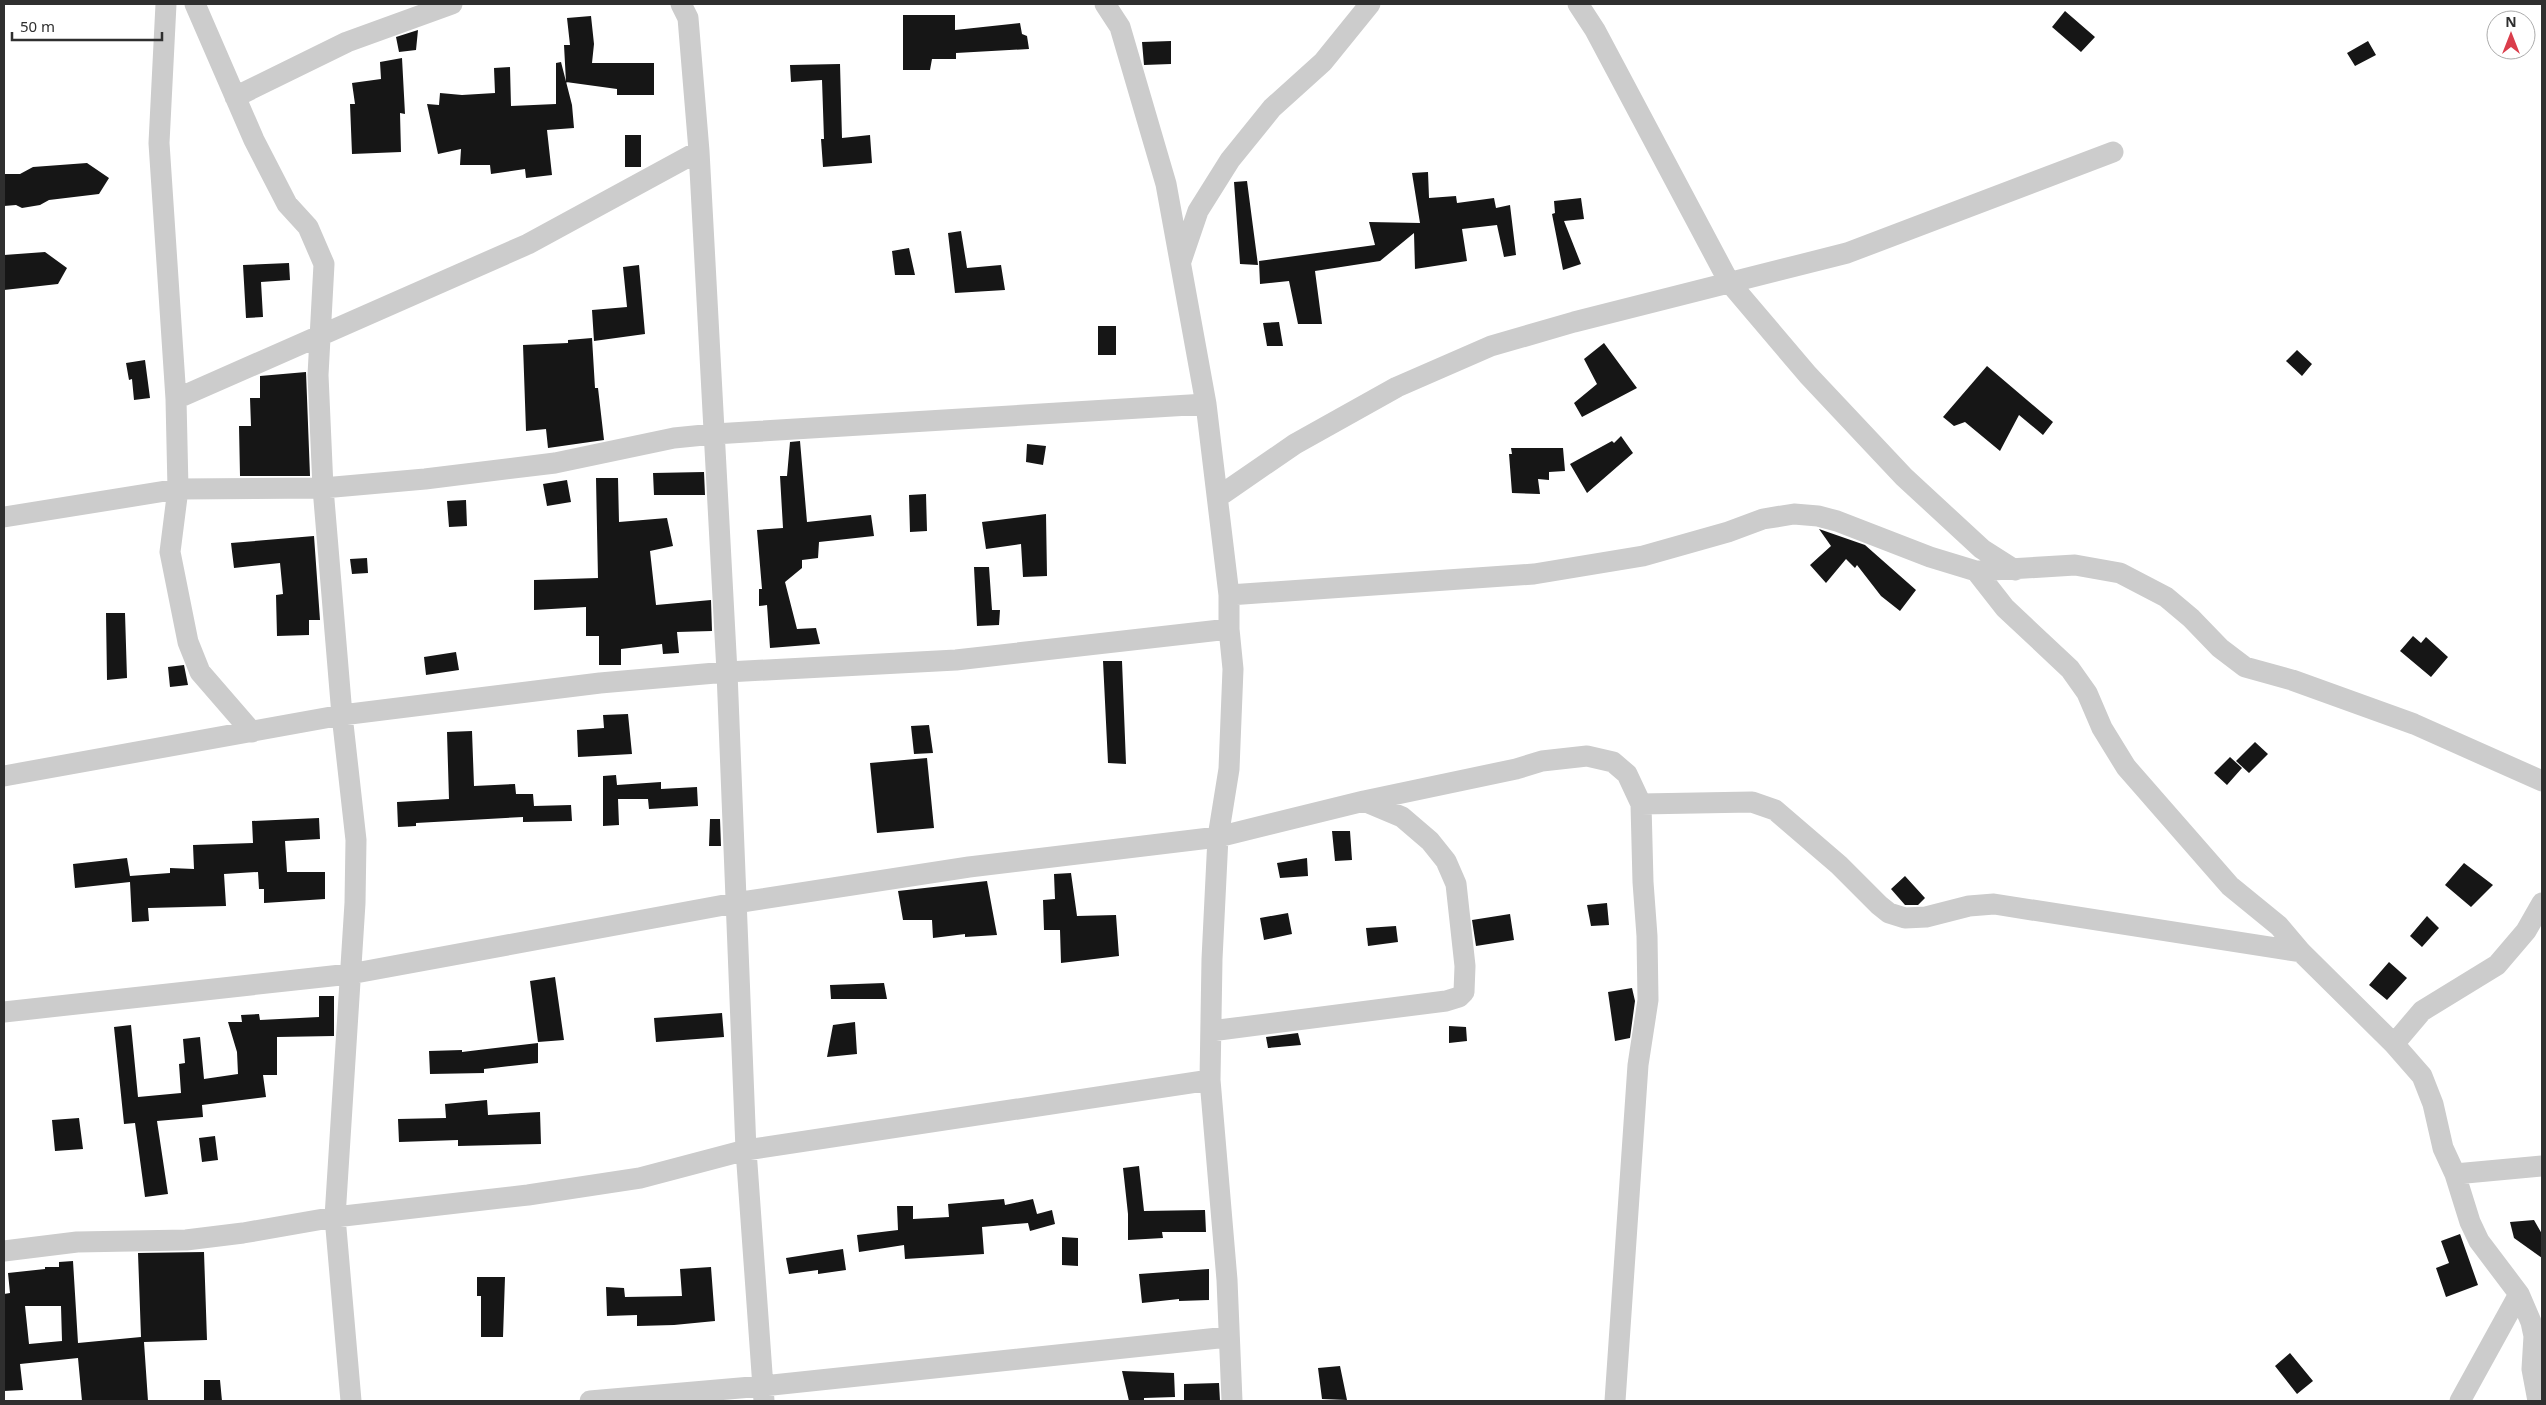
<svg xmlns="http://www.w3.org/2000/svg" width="2546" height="1405" font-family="'Noto Sans',sans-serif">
<rect width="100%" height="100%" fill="#fff"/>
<path fill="#161616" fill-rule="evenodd" d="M2065,11L2095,37L2081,52L2052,27Z
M903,15H955V30L1020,23L1022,34L1027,36L1029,49L956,53V59H932L930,70H903Z
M591,16L594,44L592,63H654V95H617V89L566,82L564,45H570L567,18Z
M418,30L416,50L399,52L396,37Z
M1171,41V64L1144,65L1142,42Z
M2368,41L2376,55L2355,66L2347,53Z
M402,58L405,114L400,113L401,152L352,154L350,104H355L352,83L381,79L380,62Z
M561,62L572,105L574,128L547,130L552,175L526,178L525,169L491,174L490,165H460L461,149L438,154L427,104L439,105L440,93L462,95L495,93L494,68L510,67L511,106L556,104V63Z
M840,64L842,138L870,135L872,163L823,167L821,139H824L822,80L791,82L790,65Z
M625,135H641V167H625Z
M87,163L109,178L99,194L49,200L40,205L22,208L16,205L4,206V174H20L33,167Z
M1428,172L1429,198L1456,196L1457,203L1494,198L1496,208L1510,205L1516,255L1504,257L1497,225L1462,229L1467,261L1415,269L1414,233L1380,261L1315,271L1322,324H1298L1289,281L1260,284L1259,261L1375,245L1369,222L1420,223L1412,173Z
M1247,181L1258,265L1240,264L1234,182Z
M1581,198L1584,219L1564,221L1581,264L1563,270L1552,214L1555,213L1554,201Z
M961,231L967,268L1001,265L1005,290L955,293L948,233Z
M909,248L915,275H895L892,251Z
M45,252L67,268L58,284L4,290V255Z
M289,263L290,280L261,282L263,317L246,318L243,265Z
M639,265L645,334L594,341L592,310L627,307L623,267Z
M1279,322L1283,346H1267L1263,323Z
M1098,326H1116V355H1098Z
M592,338L595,388H598L604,440L548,448L546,429L526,431L523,345L568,343V340Z
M1604,343L1637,388L1582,417L1574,403L1597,384L1584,359Z
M2297,350L2312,364L2302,376L2286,361Z
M145,360L150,398L134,400L132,379L129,380L126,363Z
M1987,366L2053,422L2043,435L2019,415L2000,451L1965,422L1954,426L1943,417Z
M306,372L310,476H240L239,426H251L250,398H260V376Z
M1621,436L1633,453L1587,493L1570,464L1612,441L1614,443Z
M800,441L807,522L871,515L874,536L819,542L818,558L802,560V568L785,582L797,629L816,628L820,644L770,648L767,605L759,606V589H762L757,530L783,528L780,476H787L790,442Z
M1027,444L1046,446L1043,465L1026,462Z
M1511,448H1563L1565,471L1549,472V480L1538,479L1540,494L1512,493L1509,454H1512Z
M704,472L705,495H654L653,473Z
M596,478H618L619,522L667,518L673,546L650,551L656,605L711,600L712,631L677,632L679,653L663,654L662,644L621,649V665H599V636H586V607L534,610V580L598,578Z
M567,480L571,502L547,506L543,484Z
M926,494L927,531L910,532L909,495Z
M466,500L467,526L449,527L447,501Z
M1046,514L1047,576L1023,577L1021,544L986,549L982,522Z
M1819,529L1865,545L1916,590L1900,611L1881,596L1857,565L1855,568L1846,559L1826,583L1810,565L1831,546Z
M314,536L320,620H309V635L277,636L276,595L283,594L280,563L234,568L231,543Z
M367,558L368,573L352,574L350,559Z
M974,567H989L992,610H1000L999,625L977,626Z
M106,613H125L127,678L107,680Z
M2413,636L2421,643L2426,637L2448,657L2431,677L2400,651Z
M456,652L459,670L426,675L424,657Z
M1103,661H1122L1126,764L1108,763Z
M184,665L188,685L170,687L168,667Z
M628,714L632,754L578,757L577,730L604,728L603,715Z
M929,725L933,753L914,754L911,726Z
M472,731L474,786L515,784L516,794H533L534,806L571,805L572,821L523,822V817L416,823V826L398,827L397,802L449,799L447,732Z
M2255,742L2268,754L2249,773L2236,761Z
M2230,757L2242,768L2227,785L2214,773Z
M927,758L934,828L877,833L870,763Z
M616,775L617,785L661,782V789L697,787L698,806L649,809L648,799H618L619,825L603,826V776Z
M319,818L320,839L285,841L287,872H325V899L264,903V889H259L258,872L224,874L226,906L148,908L149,921L132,922L130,882L75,888L73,864L127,858L130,876L170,873V868L194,869L193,845L253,843L252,821Z
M710,819H720L721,846H709Z
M1332,831H1350L1352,860L1335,861Z
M1307,858L1308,876L1280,878L1277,863Z
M2464,863L2493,885L2471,907L2445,885Z
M1071,873L1077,916L1116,915L1119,956L1061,963L1060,930H1044L1043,900L1055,899L1054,874Z
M1905,876L1925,898L1918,905H1905L1891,889Z
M987,881L997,935L965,937V934L933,938L932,920H903L898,891Z
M1607,903L1609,925L1591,926L1587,905Z
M1288,913L1292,934L1264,940L1260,918Z
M1510,914L1514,940L1476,946L1472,920Z
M2427,916L2439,928L2422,947L2410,936Z
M1396,926L1398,942L1368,946L1366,928Z
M2389,962L2407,978L2387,1000L2369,985Z
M555,977L564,1040L538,1042L530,981Z
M884,983L887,999H831L830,985Z
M1632,988L1635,1001L1630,1038L1615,1041L1608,992Z
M319,996H334V1036L277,1037V1075H263L266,1097L202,1105L203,1117L157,1121L168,1194L145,1197L135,1123L124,1124L114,1027L131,1025L138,1097L181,1093L179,1064L185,1063L183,1039L200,1037L204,1079L238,1074L237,1052L228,1022H242L241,1015L259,1014L260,1020L319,1017Z
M722,1013L724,1037L656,1042L654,1018Z
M855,1022L857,1054L827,1057L833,1025Z
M1449,1026L1466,1027L1467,1041L1449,1043Z
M1298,1033L1301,1045L1268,1048L1266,1037Z
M538,1043V1063L484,1069V1073L430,1074L429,1051L462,1050V1052Z
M487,1100L488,1115L540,1112L541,1144L458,1146V1140L399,1142L398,1119L446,1118L445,1104Z
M79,1118L83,1149L55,1151L52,1120Z
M215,1136L218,1160L202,1162L199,1138Z
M1139,1166L1144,1211L1205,1210L1206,1232H1162L1163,1238L1128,1240V1214L1123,1168Z
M1004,1199L1005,1205L1033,1199L1037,1214L1052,1210L1055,1224L1030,1231L1028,1223L982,1227L984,1254L905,1259L904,1245L859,1252L857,1235L898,1230L897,1206H913V1219L949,1217L948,1204Z
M2534,1220L2542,1234V1258L2514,1238L2510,1222Z
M2460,1234L2478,1285L2446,1297L2436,1268L2449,1263L2441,1241Z
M1062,1237L1078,1238V1266L1062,1265Z
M843,1249L846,1270L818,1274V1270L789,1274L786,1258Z
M204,1252L207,1340L144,1342L148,1401H82L78,1358L20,1364L23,1390L4,1391V1294L10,1293L8,1273L45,1269V1267H59V1262L73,1261L78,1343L141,1337L138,1253ZM25,1306H61L62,1341L29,1344Z
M711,1267L715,1321L674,1325L637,1326V1315L607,1316L606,1287L624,1288L625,1297L682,1296L680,1269Z
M1209,1269V1300L1179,1301V1299L1142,1303L1139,1274Z
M477,1277H505L503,1337H481V1296H477Z
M2290,1353L2313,1381L2297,1394L2275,1366Z
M1340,1366L1347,1400L1322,1399L1318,1368Z
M1122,1371L1174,1373L1175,1397L1144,1398V1401H1129Z
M204,1380H220L222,1401H204Z
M1219,1383L1220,1401H1184V1384Z"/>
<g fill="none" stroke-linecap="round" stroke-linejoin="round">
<path stroke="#ccc" stroke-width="21" d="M166,4L159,143L176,399L178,489L170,552L188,642L200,672L252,732
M195,4L254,140L287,204L308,227L324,264L318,375L323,488L342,715L356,840L355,903L335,1217L351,1401
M681,4L688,18L699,151L727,672L746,1150L764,1401
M1105,4L1120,27L1166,184L1206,404L1229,595V629L1233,669L1229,769L1218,837L1212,959L1210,1080L1227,1280L1232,1401
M1578,4L1595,30L1729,282L1808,375L1904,477L1982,549L2015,570
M235,97L347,42L452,4
M1181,261L1198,211L1230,160L1272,108L1323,62L1370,4
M176,399L528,244L699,151
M1218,497L1295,444L1397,387L1491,346L1574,322L1847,253L2113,152
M4,517L178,489L323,488L425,479L555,463L674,438L714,434L1206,404
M1976,571L2005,608L2070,669L2087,693L2102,728L2126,767L2230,886L2279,926L2301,952L2394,1044L2422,1076L2433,1104L2443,1148L2455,1174L2470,1222L2479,1241L2519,1294L2531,1322L2534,1336L2532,1369L2538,1401
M1229,595L1534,574L1643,556L1728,532L1763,519L1794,514L1818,516L1837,521L1930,557L1976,571L2075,565L2120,573L2166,597L2191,618L2220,648L2245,667L2292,680L2414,724L2542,781
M4,776L342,715L600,683L727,672L956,660L1229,629
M1641,804L1752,802L1775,810L1839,865L1879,905L1889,913L1905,918L1926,917L1969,906L1994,904L2301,952
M4,1012L350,974L735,903L969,867L1218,837L1364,801L1516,769L1542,761L1587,756L1613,762L1627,774L1641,804L1643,882L1647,936L1648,1000L1638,1065L1615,1401
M1211,1031L1446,1001L1459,997L1464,992L1465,966L1456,884L1446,861L1430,841L1402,817L1364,801
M2394,1044L2422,1011L2497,965L2526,931L2542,903
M2455,1174L2542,1166
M4,1251L77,1242L186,1240L243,1233L335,1217L528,1195L640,1178L746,1150L1210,1080
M590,1401L763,1386L1228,1337
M2460,1401L2519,1294"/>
</g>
<rect width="2546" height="1405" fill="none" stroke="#2f2f2f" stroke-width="10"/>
<g transform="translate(2511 35)"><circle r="24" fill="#ffffff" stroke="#acacac"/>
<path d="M0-4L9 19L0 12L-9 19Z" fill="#da3d4b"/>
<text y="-8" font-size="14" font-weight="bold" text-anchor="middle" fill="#2f2f2f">N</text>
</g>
<path d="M12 32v8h150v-8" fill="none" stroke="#2f2f2f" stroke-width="2.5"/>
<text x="20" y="32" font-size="15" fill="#2f2f2f" stroke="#ffffff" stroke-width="4" paint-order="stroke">50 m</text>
</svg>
